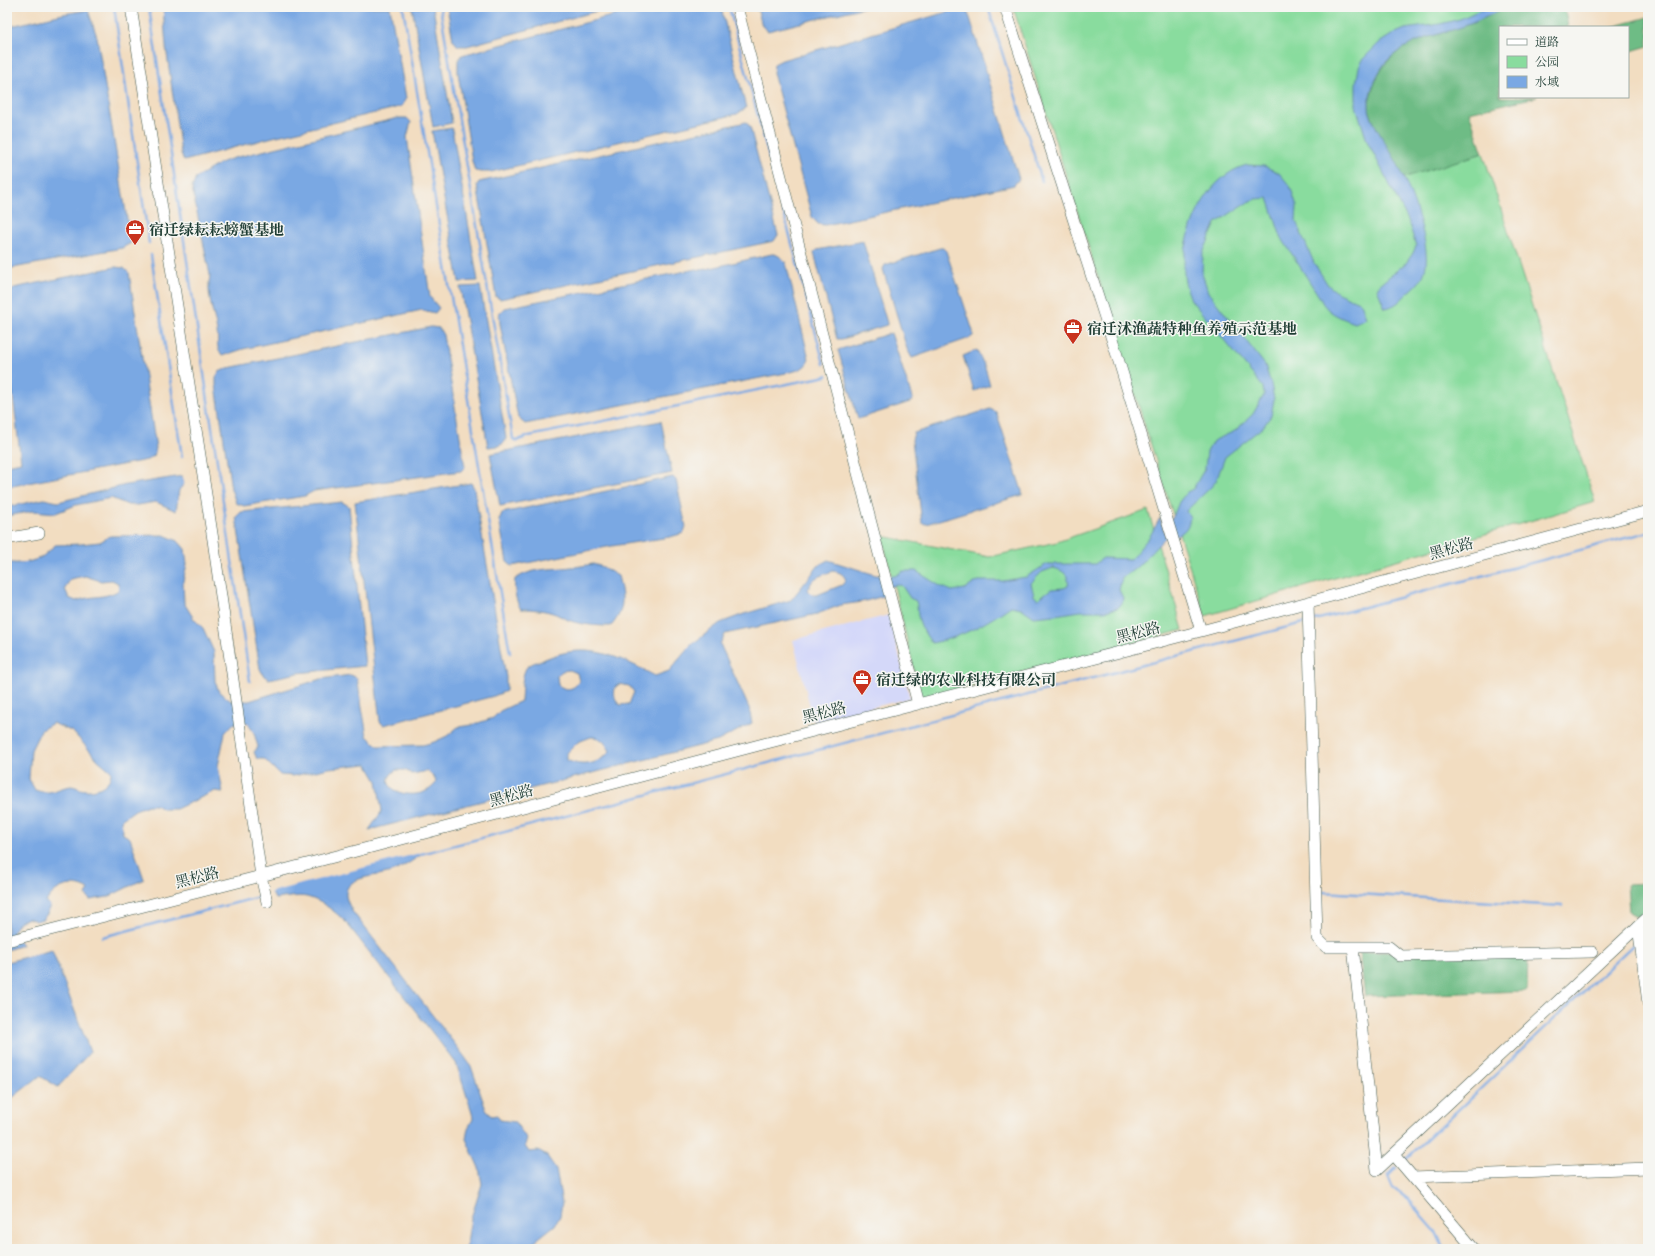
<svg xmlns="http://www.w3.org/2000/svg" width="1655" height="1256" font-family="'Gentium Book Plus','Noto Serif SC',serif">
<rect width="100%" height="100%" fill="#f6f6f2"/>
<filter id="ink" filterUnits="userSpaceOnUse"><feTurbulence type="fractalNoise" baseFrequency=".025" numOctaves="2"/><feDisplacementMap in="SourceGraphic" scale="8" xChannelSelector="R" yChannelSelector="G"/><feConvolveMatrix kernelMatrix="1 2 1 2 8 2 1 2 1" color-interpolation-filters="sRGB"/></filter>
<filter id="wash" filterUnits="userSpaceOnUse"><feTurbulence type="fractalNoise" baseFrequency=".012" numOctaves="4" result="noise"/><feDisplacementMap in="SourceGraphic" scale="16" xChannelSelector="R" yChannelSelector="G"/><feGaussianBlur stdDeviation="0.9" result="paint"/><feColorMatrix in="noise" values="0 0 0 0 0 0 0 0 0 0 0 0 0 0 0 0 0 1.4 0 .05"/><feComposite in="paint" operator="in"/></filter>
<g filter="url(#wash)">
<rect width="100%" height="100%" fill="#f2ddc1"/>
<path fill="#d4d8f9" d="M889,615L910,698L814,722L793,640Z"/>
<path fill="#89dc9e" stroke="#548c69" d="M1013,7H1506L1470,24L1430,35L1412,43L1388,60L1396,161L1403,177L1483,153L1595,502L1205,616Z
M1148,510L1183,630L924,698L920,694L882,536L989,557L1057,542Z"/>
<path fill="#6ebc85" stroke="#467c5c" d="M1506,7H1564L1568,27H1500V97H1537L1469,112L1483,153L1403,178C1393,155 1375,133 1369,109C1368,103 1371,94 1373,88C1390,39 1429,39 1470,24C1483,19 1495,13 1506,7Z
M1648,17V46L1628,52V27H1612Z
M1648,883V908L1639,918L1629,912L1627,884Z
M1359,952H1387L1528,957L1527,991L1365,996Z"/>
<path fill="#7aa8e3" stroke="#4c728c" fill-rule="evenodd" d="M163,7H390L406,98L402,106L392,109L273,137L184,161L181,153L166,47Z
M412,7H433L452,123L433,127Z
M447,7H612L467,46H458L453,40Z
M646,7H721L746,108L737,114L491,172H481L475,171L472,161L458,73V60L462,55Z
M757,7H865L768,31L762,26Z
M1487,7H1506C1494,13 1483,19 1470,24C1442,35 1412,37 1388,60C1378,70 1368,92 1369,107C1369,120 1389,148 1396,161C1408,184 1436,251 1423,276C1420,282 1414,288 1409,292C1401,299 1396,307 1385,308L1377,289L1379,285L1407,262L1413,253L1416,246L1408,220L1367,141L1356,106V84L1359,67L1364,58L1379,43L1393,34L1405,29L1440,24L1460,19Z
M966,9L970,18L1019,179L1014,185L1005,187L825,225L818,224L812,217L773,73L774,64L782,60L954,10Z
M88,10L97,37L131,243L122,248L7,269V27L63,14Z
M398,118H407L411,122L407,137L430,297L439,308L435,313L422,310L243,349L222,356C215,346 219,343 217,332C214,311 206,297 210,275L192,188L196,178L222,162L234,158Z
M746,122L750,127L778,235L774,241L500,299L496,297L477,185L479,182Z
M452,128L478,281L459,282L432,131Z
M1247,165L1264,166L1279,173L1290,186L1297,206L1296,221L1314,263L1328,285L1338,293L1361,303L1366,318L1355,323C1341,318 1326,313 1320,298L1281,237L1268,198L1255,199L1243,205L1216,223L1203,253L1202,273L1208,292L1265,365L1271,384L1274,399L1271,416L1263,427L1225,457L1216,481L1211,487L1186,511L1190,517C1189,528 1184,532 1175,537L1169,520L1173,517L1179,502L1187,492L1193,489L1205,468L1207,452L1213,441L1235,431L1253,414L1264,395L1263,387L1191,300C1188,291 1184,283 1184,273C1182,234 1205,176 1247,165Z
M863,241L887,323V325L842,339H837L814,253L817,250Z
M940,248H943L946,251L973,331V336L970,338L912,358L907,349L883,269L885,265Z
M772,254C778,254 782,258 786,263L809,359C806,369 796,371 786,373L535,422L525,424L518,418L500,324L499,313L505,308L696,269L702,270Z
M115,267L124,268L129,273L156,448L154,456L147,460L7,487V465L21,462L12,387L7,380V298L14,288Z
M480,286L506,438L504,443L498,446L488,447L460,287Z
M431,327L439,328L443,335L465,467L461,471L314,491L305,496L244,506L236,503L231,489L216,385V377L219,372L228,368Z
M891,333L913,401L858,419L838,350Z
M977,350L985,367L990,385L974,391L963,356Z
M990,409L996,412L998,417L1022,491V495L926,524L922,523L912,440L914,433Z
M661,421L672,473L500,506L490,454Z
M182,476L184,484L179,490L176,511L156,502L138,505H128L111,498L76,505L56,513L33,511L7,516V507L44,499L58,502L126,485Z
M673,477L676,480L686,527L684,533L670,537L612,546L512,566L507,562L499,520L502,513Z
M471,483L474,488L506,677V691L494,696L384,725L380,722L355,502Z
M342,502L349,506L365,666L298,673L269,679L264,676L260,669L236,517L241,512Z
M1160,518L1166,537L1136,568L1122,578L1119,590L1123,598L1122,603L1118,608L1105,611H1081L1055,615L1034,617L1021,608L1011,606C987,623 961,638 932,643C926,636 922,629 919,620C917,614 918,607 916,601L910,598L902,586L897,584L886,589L884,596L862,602L841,605L817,614L725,634L720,644L749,708L752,723L718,741L369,830L382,811L377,781L367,764L329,768L293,776L280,775L264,759H257L254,752L258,747L254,733L248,723L242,721L233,724L225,733L218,766L223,792L215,791L176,809H162L156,805H148L135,810L121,820L123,834L130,838L144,879L108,897L90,900L86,895L89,890C73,880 55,886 46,902L50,905L47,914L43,919L36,921L28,918C20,921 16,924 13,932L22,945L7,950V562C17,565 34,562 43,556C47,553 51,549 55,545L81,544L100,542L110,536L164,535L178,541L185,549L187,564L183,581L184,603L194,619L203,628L214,652L215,681L219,692L231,701H249L321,679L351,675L357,678L367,736L378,746L423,745L434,742L447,736L458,727L472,725L493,718L500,711L521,701C522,690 521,678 526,668C530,663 540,661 545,659C587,641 618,656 655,676L669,671L691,645L720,623L744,614L791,600L819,565L828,560L876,575L895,576L903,571H916L940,586L952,591L965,589L978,581H1003L1026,577L1047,564H1095L1103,558L1131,559L1150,536ZM1053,568C1063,570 1070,575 1068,586L1064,588L1051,589L1038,599L1034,596L1031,583L1042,572ZM832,571C839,572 843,573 846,580L842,585L817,595H813L808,590C813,575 820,577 832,571ZM85,576L101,581L112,580L118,583L119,590C106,599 92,595 76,601L69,598L65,589L70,579ZM570,670L577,673L579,681C574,690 566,691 558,685L557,676L562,671ZM620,684L629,686L634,692L629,704L620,705C614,699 614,695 615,687ZM53,723L73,732L98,760L111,771C112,784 98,791 86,790C80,790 76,786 71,786C56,788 51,796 35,790L29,779L31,750L41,730ZM591,737C601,737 605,742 610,751C600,764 582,768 567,760V753L578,742ZM396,770H405L412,774L428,771L435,779L436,783C418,807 370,788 396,770Z
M593,564L603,567L618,576C623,596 626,609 611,626C598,626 581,625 568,620C566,619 563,617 560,616C549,610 533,609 521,609C515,601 514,588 515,579C534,567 550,570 571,567C578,567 586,565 593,564Z
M424,853C413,860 403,868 391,872C378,877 344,875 346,896C347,901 350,907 352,911L464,1056L471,1066L485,1107L491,1116L497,1115L500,1120L515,1122L527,1139L525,1146L529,1152L538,1151L547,1156L556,1169L562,1203L560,1216L555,1225L525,1249H466L471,1218L482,1184L479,1168L466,1139L468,1128L473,1119L472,1112L456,1063L345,921C334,911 322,901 307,897C298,895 284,898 275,899L272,893Z
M52,950L90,1052L58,1087L40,1076L12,1098L7,1105V962Z"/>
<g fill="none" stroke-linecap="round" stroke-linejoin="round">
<path stroke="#7aa8e3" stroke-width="2.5" d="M114,7L149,243
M149,7L250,681
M403,7L510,653
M440,7L513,439L516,441L529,436L827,376V375
M729,7L824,364
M988,7L1042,181
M151,255L182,457
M1315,620L1648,532
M1322,892L1562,906
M272,893L1303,623
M1645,934L1648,931
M102,937L259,897
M1406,1159L1635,943
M1396,1168L1388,1176L1393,1188L1409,1200L1435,1230L1444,1249"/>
</g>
</g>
<g filter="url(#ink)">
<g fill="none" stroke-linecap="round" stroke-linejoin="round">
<defs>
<path id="minor" d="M131,7L213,540L261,876L267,902
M737,7L918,704
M1005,7L1116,352L1201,631
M11,538L39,533
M1308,602L1317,938L1326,947H1389L1400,956L1592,952
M1638,926L1648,1003
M7,941L261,876L763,744L1201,631L1648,511
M1353,947L1377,1170
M1394,1155L1474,1249
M1377,1170L1648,917
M1413,1177L1648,1168"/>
</defs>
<use href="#minor" stroke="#3f5549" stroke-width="12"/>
<use href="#minor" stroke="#fff" stroke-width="11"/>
</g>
</g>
<defs>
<symbol id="office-pin" viewBox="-11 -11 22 30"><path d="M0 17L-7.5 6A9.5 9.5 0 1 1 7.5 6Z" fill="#c8321e" stroke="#f6f6f2"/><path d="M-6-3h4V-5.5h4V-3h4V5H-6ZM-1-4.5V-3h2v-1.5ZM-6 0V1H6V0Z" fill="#fff"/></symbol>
</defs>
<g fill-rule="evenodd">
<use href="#office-pin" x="124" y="218" width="22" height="30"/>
<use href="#office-pin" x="1062" y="317" width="22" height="30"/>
<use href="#office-pin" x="851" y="668" width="22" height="30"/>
</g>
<g text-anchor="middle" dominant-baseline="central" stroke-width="3" stroke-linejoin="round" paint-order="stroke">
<g font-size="15" font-weight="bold" fill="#1f3d34" stroke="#f6f6f2" text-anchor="start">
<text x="149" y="229">宿迁绿耘耘螃蟹基地</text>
<text x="1087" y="328">宿迁沭渔蔬特种鱼养殖示范基地</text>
<text x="876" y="679">宿迁绿的农业科技有限公司</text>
</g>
<g font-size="15" fill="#1f3d34" stroke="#f6f6f2">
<text transform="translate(1451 548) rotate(-15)">黑松路</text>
<text transform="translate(1138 632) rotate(-14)">黑松路</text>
<text transform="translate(824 712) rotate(-14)">黑松路</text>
<text transform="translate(511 795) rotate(-15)">黑松路</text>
<text transform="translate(197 877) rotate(-14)">黑松路</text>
</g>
</g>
<rect width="1655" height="1256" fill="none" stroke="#f6f6f2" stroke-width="24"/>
<rect x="1499" y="26" width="130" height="72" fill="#f6f6f2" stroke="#a0aca6"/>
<rect x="1507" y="39" width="20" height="6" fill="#ffffff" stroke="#a0aca6"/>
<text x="1535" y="46" font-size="12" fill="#1f3d34">道路</text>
<rect x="1507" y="56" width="20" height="12" fill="#89dc9e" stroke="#a0aca6"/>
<text x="1535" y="66" font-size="12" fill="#1f3d34">公园</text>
<rect x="1507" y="76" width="20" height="12" fill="#7aa8e3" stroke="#a0aca6"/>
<text x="1535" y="86" font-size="12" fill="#1f3d34">水域</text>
</svg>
